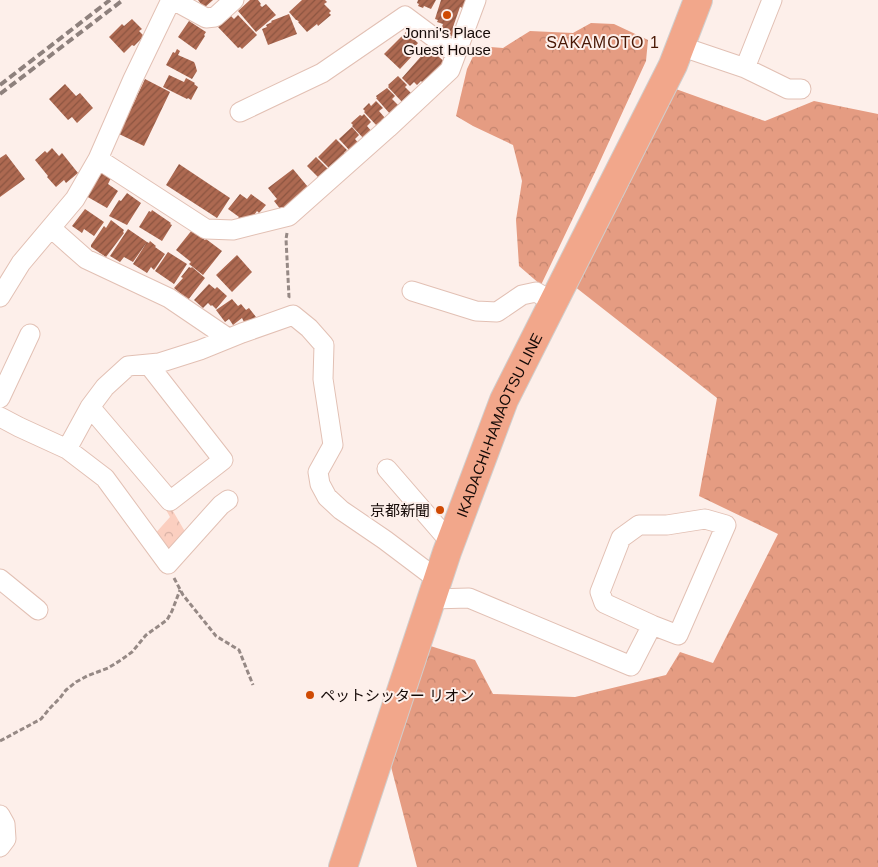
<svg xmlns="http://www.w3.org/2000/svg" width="878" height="867" font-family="Arial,'Noto Sans JP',sans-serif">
<defs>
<pattern id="forest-crowns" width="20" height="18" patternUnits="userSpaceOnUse" patternTransform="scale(1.25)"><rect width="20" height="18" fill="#e59c82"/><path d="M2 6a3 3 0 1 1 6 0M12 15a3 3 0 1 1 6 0" fill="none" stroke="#c4856f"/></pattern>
<pattern id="park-crowns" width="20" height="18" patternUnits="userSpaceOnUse" patternTransform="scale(1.25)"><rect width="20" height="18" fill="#fbcfc0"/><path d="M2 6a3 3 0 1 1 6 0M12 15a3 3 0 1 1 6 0" fill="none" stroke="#d6b0a4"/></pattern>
<pattern id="building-hatch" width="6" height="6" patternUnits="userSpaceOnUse" patternTransform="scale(1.25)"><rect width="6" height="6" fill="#ad6951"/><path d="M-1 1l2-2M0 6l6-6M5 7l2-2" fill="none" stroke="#8c5541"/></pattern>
</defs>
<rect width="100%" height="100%" fill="#fdefea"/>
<path fill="url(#forest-crowns)" d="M591,23L614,24L648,40L646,61L596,170L541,285L519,266L516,220L522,181L513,145L473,126L456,116L467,69L478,46L503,48L530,31L573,33Z
M673,88L765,121L814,101L878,114V867H417L389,759L424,644L475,660L493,694L575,697L666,675L680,652L713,663L778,534L699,496L717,398L574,286Z"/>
<path fill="url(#park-crowns)" d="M170,506L187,535L167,556L153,536L170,517L165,508Z"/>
<path fill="url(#building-hatch)" d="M198,0H213L204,8Z
M250,0H258L261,4L260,5L262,7L266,4L276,15L256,32L238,11Z
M302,0H325L327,2L324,4L331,11L329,13L331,15L318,26L317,24L307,32L298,22H299L297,20H296L289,12Z
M418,0H436L431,9L424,6L423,8L418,6L419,4L417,3Z
M441,0H468L465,9L460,7L453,27L457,29L453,37L440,32L443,24L437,22L438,20L435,19Z
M289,14L297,34L268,45L262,29L267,27L266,25L272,22L271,21Z
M238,15L257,35L242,49L240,47L238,48L218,27L231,16L234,19Z
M132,19L142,29L139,31L144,36L134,46L132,45L124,53L109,37L122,24L124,26Z
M189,21L206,32L204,35L205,36L196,50L178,37Z
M406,32L418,43L411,51L414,54L400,69L384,54Z
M177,49L180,51L178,55L194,62L195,64L197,71L192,79L166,65L173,52L175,53Z
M432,51L446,63L425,85L421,81L417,85L414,82L410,86L402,78L424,53L427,57Z
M169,75L184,82L186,78L195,83L194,84L198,87L191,100L188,98L187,99L163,87Z
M398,76L407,85L405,87L413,95L403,103L388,87L389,86L388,85Z
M145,79L170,92L144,146L119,134Z
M65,84L76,96L80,93L93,108L77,123L72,117L68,120L49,99Z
M387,88L395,96L392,99L400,107L391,115L376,98H377L376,96Z
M376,101L383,108L379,111L385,118L377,126L364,112L365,111L363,109L369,103L371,106Z
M364,114L371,122L367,126L373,133L365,140L352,126L353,125L351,123L360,115L362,116Z
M352,127L359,135L355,139L360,145L351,152L339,139Z
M336,139L347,150L344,153L348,157L333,172L318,157Z
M52,148L59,156L62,153L78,173L66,183L64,180L56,187L47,177L48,176L35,160L45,151L47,153Z
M6,154L25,179L0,197V158Z
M316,157L331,172L322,181L307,166Z
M179,164L230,198L217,218L166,185Z
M99,168L112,176L108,184L118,191L107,208L86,196Z
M293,169L308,187L303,190L305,193L285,209L281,210L274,201L277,199L268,188Z
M127,193L141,203L127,225L109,216L119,200L121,201Z
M240,194L247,199L251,194L266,205L259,213L257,211L250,221L245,217L241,222L237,219L239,217L228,209Z
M85,209L104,222L94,236L84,229L82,233L72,226Z
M152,210L171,223L170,224L172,225L162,241L139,227L149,211L151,212Z
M111,220L124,230L123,232L124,233L106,257L91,247V245L104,226L106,228Z
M128,229L147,242L133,262L124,257L120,262L110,256Z
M192,230L205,240L206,239L222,251L203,275L189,264L191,262L176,250Z
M150,241L156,246L155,247L165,254L154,270L151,267L147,273L133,264L147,242L149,243Z
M168,252L187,264L174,284L155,271Z
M237,255L252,272L232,292L216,275Z
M189,267L191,268L192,267L205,278L188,300L174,288L183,278L181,277Z
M209,284L215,289L217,287L227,296L216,309L212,305L211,306L208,303L203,308L194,300Z
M232,299L238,306L241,304L246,310L249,308L256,317L245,324L242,318L233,325L229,319L225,322L216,310Z"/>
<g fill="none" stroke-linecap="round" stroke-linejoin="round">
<defs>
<path id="minor" d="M173,0L206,18L215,17L234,0
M680,46L745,68L788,89H801
M745,68L772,0
M240,112L322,73L405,16L456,54
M98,159L206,229L233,230L289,216L388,128L450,70L476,0
M51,228L86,259L169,298L228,338
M412,291L476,311L497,312L522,295L536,292L553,302
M0,297L21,263L75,199L98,159L133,79L171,0
M0,398L30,334
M90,407L170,501L223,460L148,364
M0,417L19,427L67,449L105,478L168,564L221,505L228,500
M67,449L90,407L105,387L128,366L159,363L200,350L242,333L293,315L309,328L324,345L323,379L333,445L318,472L320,484L327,497L341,510L385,540L438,580
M387,469L451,543
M0,579L38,610
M432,599L469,598L631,666L652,625L604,603L600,592L621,538L639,525H667L705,519L726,525L678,635L652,625
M0,815L5,824L6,839L0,847"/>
<g id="primary">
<path id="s1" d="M343,867L447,552L504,400L673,65L698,0"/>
</g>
</defs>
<use href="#minor" stroke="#e2c0b4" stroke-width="21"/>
<use href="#primary" stroke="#d0cecd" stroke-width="30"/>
<path stroke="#968985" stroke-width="3" stroke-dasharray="5 2.5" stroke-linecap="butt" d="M287,233L286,239L289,297L288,299
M174,578L183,595L216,636L239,650L253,685
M0,741L41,719L51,707L60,698L66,690L76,682L87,676L108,668L121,660L132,652L137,646L146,635L167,620L172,611L180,590"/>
<use href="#minor" stroke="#fff" stroke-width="19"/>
<use href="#primary" stroke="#f2a78b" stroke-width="28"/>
<path stroke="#8e817d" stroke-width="4" stroke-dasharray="8 4" stroke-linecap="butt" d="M0,85L110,0
M0,94L123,0"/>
</g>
<g fill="#cf4a03" stroke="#fdefea" stroke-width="2">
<circle cx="447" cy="15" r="5"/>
<circle cx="440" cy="510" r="5"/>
<circle cx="310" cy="695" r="5"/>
</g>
<g text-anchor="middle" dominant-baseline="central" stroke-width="4" stroke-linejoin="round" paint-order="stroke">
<g font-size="15" fill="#140906" stroke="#fdefea">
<text x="447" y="32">Jonni's Place<tspan x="447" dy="17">Guest House</tspan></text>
<text x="430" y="510" text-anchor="end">京都新聞</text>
<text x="320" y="695" text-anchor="start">ペットシッター リオン</text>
</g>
<g font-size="15" fill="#140906" stroke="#fdefea">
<text stroke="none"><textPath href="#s1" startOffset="469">IKADACHI-HAMAOTSU LINE</textPath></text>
</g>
<g font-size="16" letter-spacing="1" fill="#481704" stroke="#fdefea">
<text x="603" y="42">SAKAMOTO 1</text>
</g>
</g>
</svg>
